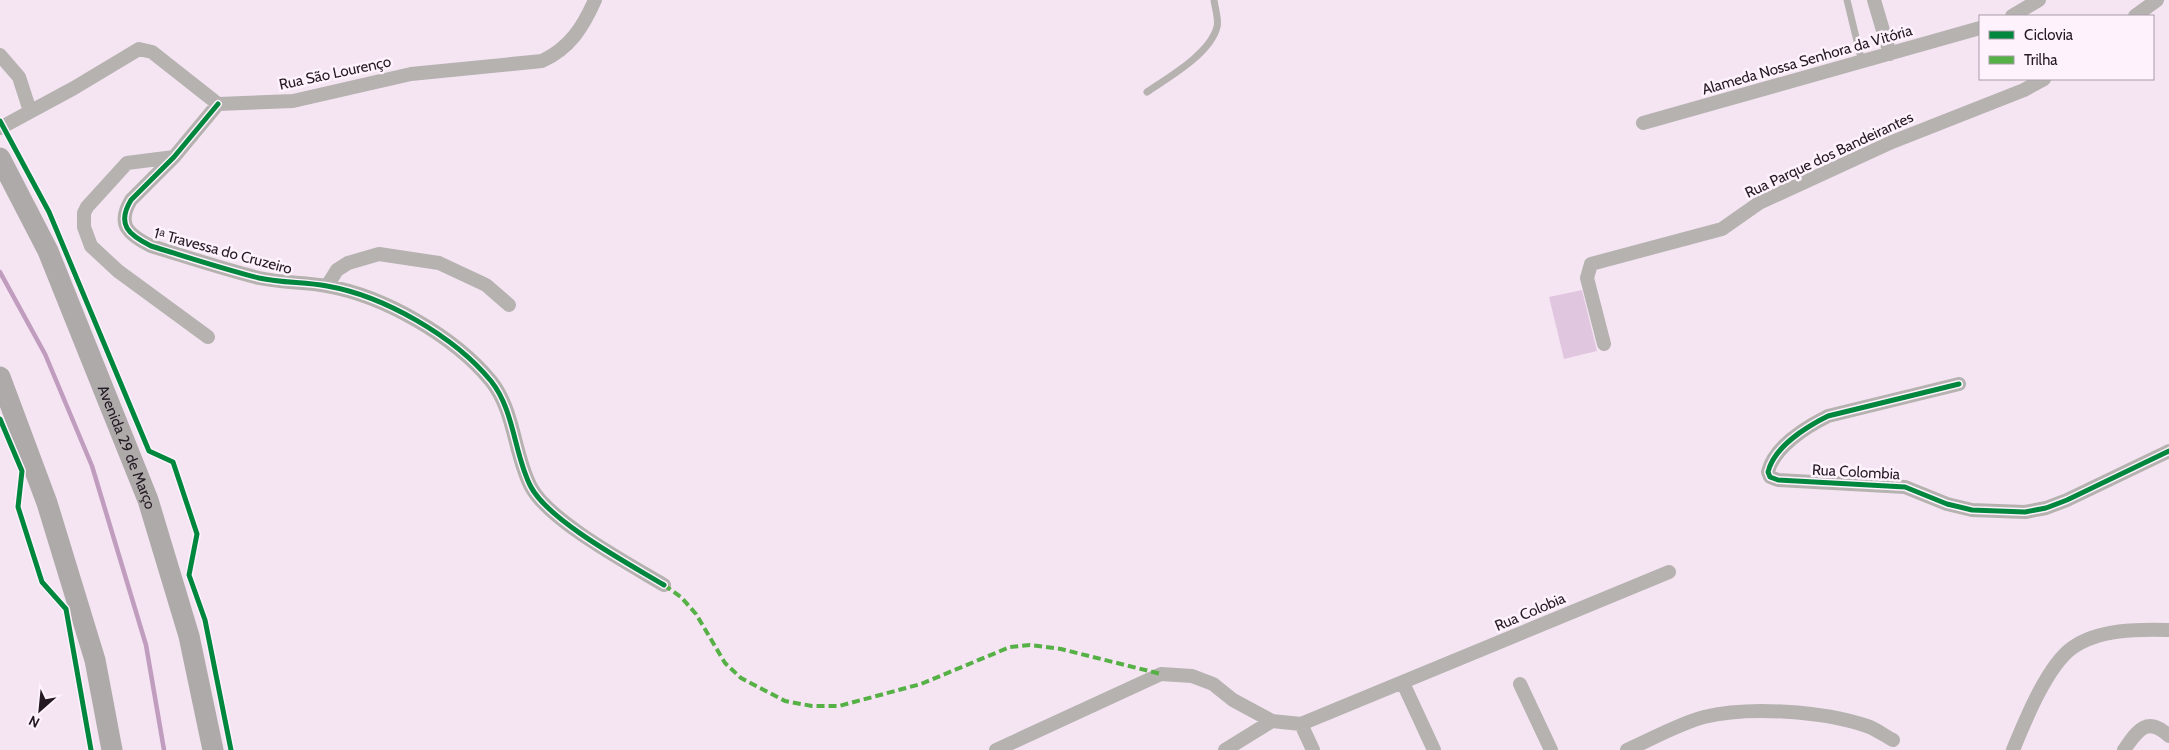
<svg xmlns="http://www.w3.org/2000/svg" width="2169" height="750" font-family="Cabin,sans-serif">
<rect width="100%" height="100%" fill="#f5e5f3"/>
<path fill="#e1c6df" d="M1582,290L1597,351L1564,359L1549,297Z"/>
<g fill="none" stroke-linecap="round" stroke-linejoin="round">
<path stroke="#c09dbe" stroke-width="4.5" d="M0,272L45,354L92,466L146,645L164,750"/>
<path stroke="#b5b2b0" stroke-width="7" d="M1847,0L1862,62
M1147,92C1169,77 1210,54 1217,27C1219,20 1215,8 1214,0"/>
<path stroke="#b5b2b0" stroke-width="14" d="M1874,0L1890,54
M2012,16L2039,0
M2135,16L2157,0
M0,55L19,77L30,111
M218,104L174,157L131,200C116,225 129,235 151,246C187,257 223,269 259,278C282,283 304,282 327,286C384,296 454,336 491,381C515,411 514,455 531,487C549,521 629,564 664,585
M1643,123L1980,28
M0,128L74,88L139,49L152,52L218,104L293,101L411,74L542,61C570,48 583,27 595,0
M174,157L127,163L87,207L84,213V227L91,246L118,271L208,337
M327,286L337,270L348,263L379,254L439,263L486,285L509,305
M1604,344L1587,278L1591,264L1722,229L1759,203L1892,142L2024,90L2044,79
M1959,384L1828,416C1806,427 1774,447 1768,472L1770,477L1778,480L1905,487L1947,504L1972,510L2025,512L2046,508L2067,500L2169,451
M1403,683L1434,750
M1520,684L1551,750
M1301,724L1313,750
M996,750L1161,674L1192,676L1213,684L1233,700L1272,721
M1225,750L1272,721L1301,724L1669,572
M1627,750C1652,739 1678,724 1704,717C1749,706 1823,711 1867,726C1876,729 1885,736 1893,740
M2013,750C2025,721 2047,666 2072,648C2098,629 2139,629 2169,630
M2124,750C2137,731 2147,715 2169,736"/>
<g stroke="#afaaaa" stroke-width="21">
<path id="s1" d="M0,158L48,251L148,500L189,636L213,750"/>
<path d="M0,377L47,503L95,660L112,750"/>
</g>
<path stroke="#55b145" stroke-width="4" stroke-dasharray="8 4" stroke-linecap="butt" d="M664,585L681,597L696,614L725,663L741,678L785,701L812,706H839L921,684L1010,647L1030,645L1061,649L1161,674"/>
<defs>
<path id="cycleway" d="M218,104L174,157L131,200C116,225 129,235 151,246C187,257 223,269 259,278C282,283 304,282 327,286C384,296 454,336 491,381C515,411 514,455 531,487C549,521 629,564 664,585
M0,121L49,212L149,451L173,462L197,534L189,575L205,620L231,750
M1959,384L1828,416C1806,427 1774,447 1768,472L1770,477L1778,480L1905,487L1947,504L1972,510L2025,512L2046,508L2067,500L2169,451
M0,419L22,471L18,507L42,582L66,609L91,750"/>
</defs>
<use href="#cycleway" stroke="#fef2fd" stroke-width="8"/>
<use href="#cycleway" stroke="#00873e" stroke-width="5"/>
</g>
<g text-anchor="middle" dominant-baseline="central" stroke-width="5" stroke-linejoin="round" paint-order="stroke">
<g font-size="15" fill="#241a23" stroke="#fef2fd">
<text transform="translate(1807 60) rotate(-16)">Alameda Nossa Senhora da Vitória</text>
<text transform="translate(335 73) rotate(-12)">Rua São Lourenço</text>
<text transform="translate(1829 155) rotate(-25)">Rua Parque dos Bandeirantes</text>
<text transform="translate(223 251) rotate(15)">1ᵃ Travessa do Cruzeiro</text>
<text stroke="none"><textPath href="#s1" startOffset="316">Avenida 29 de Março</textPath></text>
<text transform="translate(1856 472) rotate(3)">Rua Colombia</text>
<text transform="translate(1530 612) rotate(-23)">Rua Colobia</text>
</g>
</g>
<rect x="1979" y="15" width="175" height="65" fill="#fef2fd" stroke="#a79ca6"/>
<rect x="1989" y="31" width="25" height="8" fill="#00873e" stroke="#a79ca6"/>
<text x="2024" y="40" font-size="15" fill="#241a23">Ciclovia</text>
<rect x="1989" y="56" width="25" height="8" fill="#55b145" stroke="#a79ca6"/>
<text x="2024" y="65" font-size="15" fill="#241a23">Trilha</text>
<g transform="translate(40 710) rotate(207)" stroke="#fef2fd" stroke-width="4" paint-order="stroke">
<path d="M0-4L9 19L0 12L-9 19Z" fill="#241a23"/>
<text y="-8" font-size="14" font-weight="bold" text-anchor="middle" fill="#241a23">N</text>
</g>
</svg>
